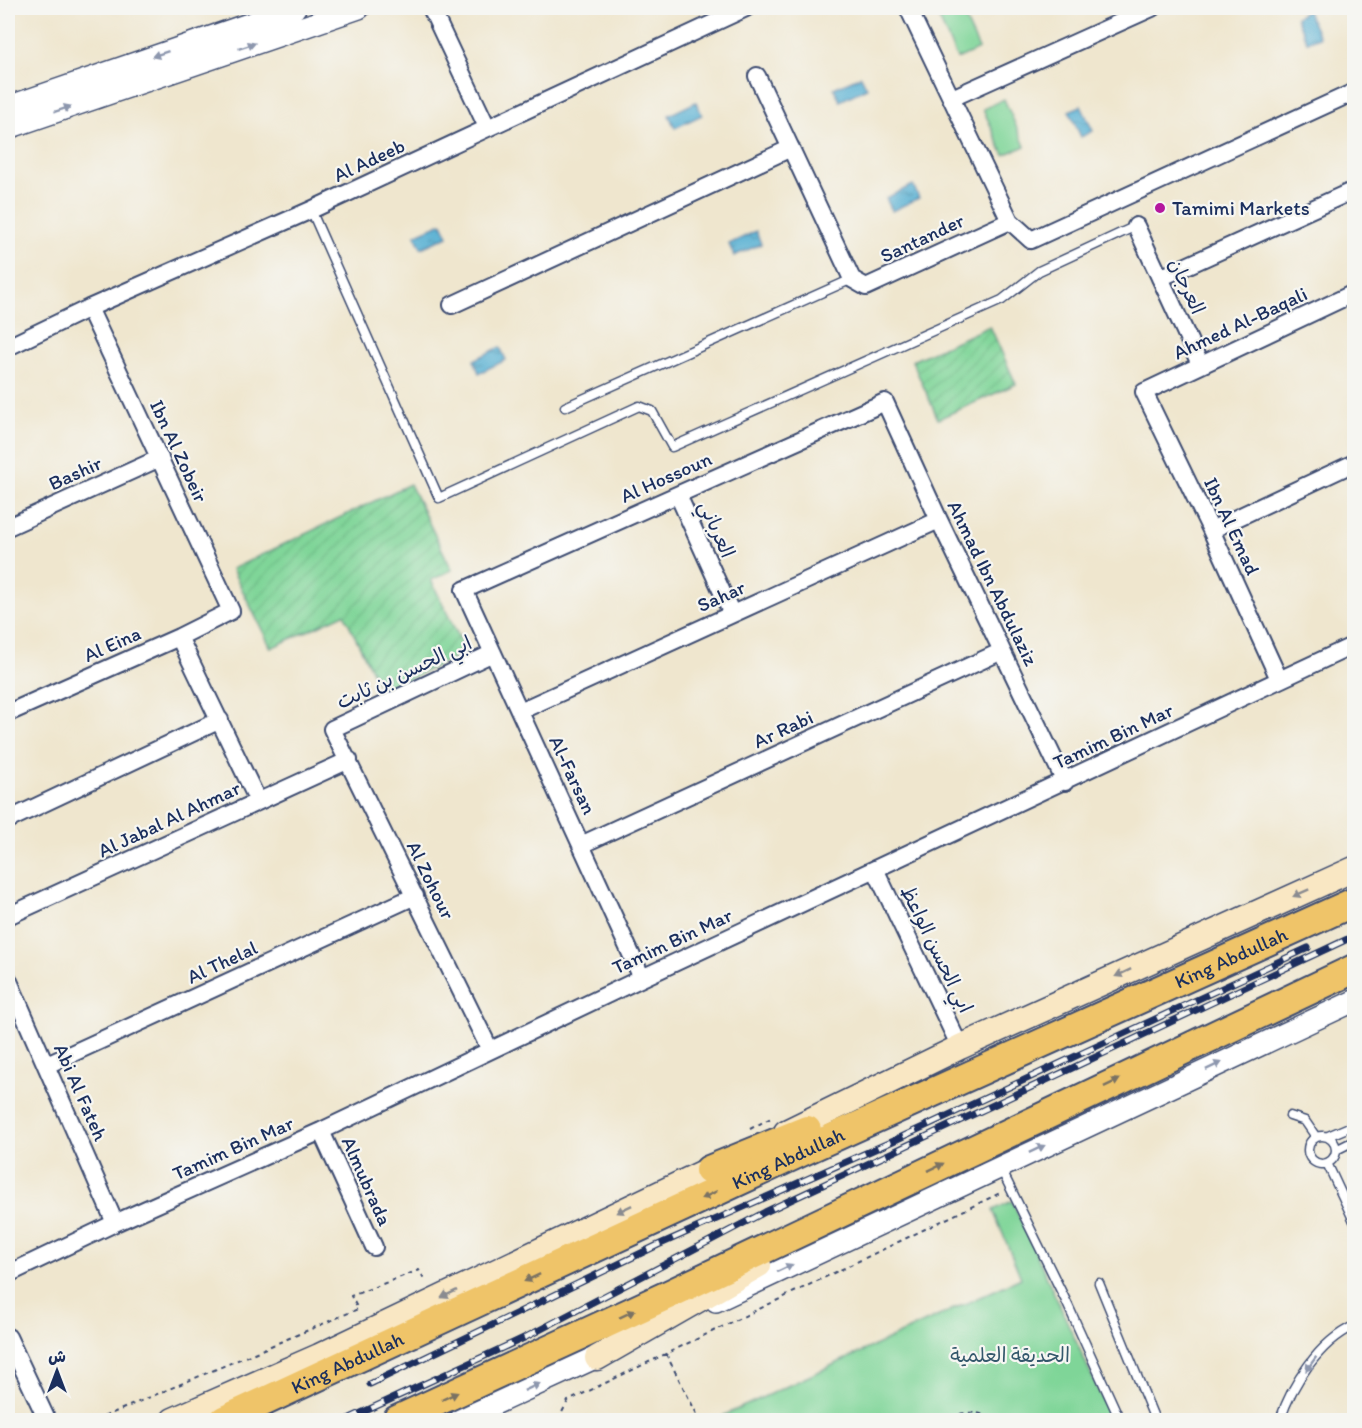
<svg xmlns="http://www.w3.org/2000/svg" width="1362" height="1428" font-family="Itim,'Playpen Sans Arabic',sans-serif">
<defs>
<pattern id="garden-furrows" width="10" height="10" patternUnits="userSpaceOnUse" patternTransform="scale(1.5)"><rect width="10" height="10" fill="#7fd598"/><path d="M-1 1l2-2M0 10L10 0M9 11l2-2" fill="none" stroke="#6db785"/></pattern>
<pattern id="water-ripples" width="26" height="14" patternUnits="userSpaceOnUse" patternTransform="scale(1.5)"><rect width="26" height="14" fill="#54afd2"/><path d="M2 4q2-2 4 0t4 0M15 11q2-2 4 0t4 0" fill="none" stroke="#458fae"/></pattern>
</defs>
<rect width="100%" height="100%" fill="#f6f6f2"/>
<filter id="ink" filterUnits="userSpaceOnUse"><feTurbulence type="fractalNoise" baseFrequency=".0167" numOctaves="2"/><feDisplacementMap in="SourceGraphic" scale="12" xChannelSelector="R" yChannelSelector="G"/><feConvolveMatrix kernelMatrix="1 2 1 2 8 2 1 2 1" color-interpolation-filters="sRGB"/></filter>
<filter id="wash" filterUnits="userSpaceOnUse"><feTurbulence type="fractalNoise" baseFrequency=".008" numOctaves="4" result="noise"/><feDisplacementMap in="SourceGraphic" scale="24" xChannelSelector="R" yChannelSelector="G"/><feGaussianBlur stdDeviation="1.35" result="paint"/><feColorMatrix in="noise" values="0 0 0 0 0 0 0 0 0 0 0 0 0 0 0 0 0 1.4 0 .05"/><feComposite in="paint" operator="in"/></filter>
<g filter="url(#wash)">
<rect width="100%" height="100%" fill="#efe6ce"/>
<path fill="#7fd598" stroke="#4d827b" stroke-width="1.5" d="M945,8H960L979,49L957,59L936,12Z
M1004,99L1025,146L1004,155L983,109Z
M1012,1201L1112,1420H714L1021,1278L993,1210Z"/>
<path fill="url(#garden-furrows)" stroke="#4d827b" stroke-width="1.5" d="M990,326L1016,384L938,419L912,361Z
M410,484L452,570L431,580L466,652L382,692L344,614L271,648L232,569Z"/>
<path fill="url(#water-ripples)" stroke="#386f98" stroke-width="1.5" d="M1307,11L1319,37L1307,42L1296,17Z
M861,76L867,88L840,101L834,88Z
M696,102L702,115L675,128L669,115Z
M1081,106L1093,131L1081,137L1069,111Z
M913,185L919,198L892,211L886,198Z
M442,223L448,236L421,248L415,235Z
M756,231L761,244L734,256L729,244Z
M500,347L506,360L479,373L474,360Z"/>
</g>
<g filter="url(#ink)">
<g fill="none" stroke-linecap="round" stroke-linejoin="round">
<defs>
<path id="service" d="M311,210L439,498L639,406L652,411L672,447L1002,300L1039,271L1136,226
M565,407L852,279
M1290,1116L1305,1121L1316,1137
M1308 1150a14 14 0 1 1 28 0a14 14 0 1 1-28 0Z
M1328,1136L1354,1125
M1336,1150L1354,1141
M1327,1163L1354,1221
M1001,1169L1066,1301L1120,1420
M1099,1283L1155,1420
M1280,1420C1292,1384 1319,1342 1354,1326"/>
<path id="minor" d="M431,8L487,127
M908,8L1010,221L1031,240L1354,92
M757,76L852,279L866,287L1010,221
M952,98L1152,8
M1136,226L1200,364
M1160,278L1354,190
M452,305L791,148
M8,347L89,308L311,210L746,8
M678,495L732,614
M8,527L160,458
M1211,530L1354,463
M179,637L258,801
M1279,679L1211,530L1144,392L1354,293
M520,711L939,520
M8,713L179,637L231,611L89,308
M8,820L220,720
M583,844L1002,651
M875,869L960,1047
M8,916L349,760
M642,978L464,590L885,402L939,520L1065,782
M8,979L115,1223
M490,1050L332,729L493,653
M47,1065L415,896
M321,1131L374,1247
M8,1274L115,1223L321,1131L642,978L1354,645
M8,1337L47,1420"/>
<path id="tertiary" d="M8,107L295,8
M8,128L359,8
M716,1301L1354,1001
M460,1420L612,1350"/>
<path id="secondary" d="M786,1132L960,1047L1354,869
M597,1358L759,1265
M173,1420L319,1356L725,1162"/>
<g id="trunk">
<path d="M709,1170L807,1130"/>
<path id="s1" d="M224,1420L812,1147L1354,902"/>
<path d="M397,1420L670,1294L1354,969"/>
</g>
</defs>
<use href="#service" stroke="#3b4a6f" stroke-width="11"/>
<use href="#minor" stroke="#3b4a6f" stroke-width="20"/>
<use href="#tertiary" stroke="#3b4a6f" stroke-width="24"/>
<use href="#secondary" stroke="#3b4a6f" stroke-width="27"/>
<use href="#trunk" stroke="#3b4a6f" stroke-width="32"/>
<path stroke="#3b4a6f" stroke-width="2" stroke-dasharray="4.5 4.5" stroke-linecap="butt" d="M750,1129L771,1118
M666,1354L700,1420
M96,1420L358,1309L351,1296L419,1270L426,1282
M558,1420L568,1401L1000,1193
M943,1420C958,1413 978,1408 992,1420"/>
<use href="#service" stroke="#fff" stroke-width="8"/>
<use href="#minor" stroke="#fff" stroke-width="16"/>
<use href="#tertiary" stroke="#fff" stroke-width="21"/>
<use href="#secondary" stroke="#f9e7c3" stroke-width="24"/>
<use href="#trunk" stroke="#efc469" stroke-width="28"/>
<defs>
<path id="rail" d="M370,1384L658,1245L893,1141L1308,948
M346,1420L526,1337L765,1212L1354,936"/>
</defs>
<use href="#rail" stroke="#1b2f5e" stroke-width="7"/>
<use href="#rail" stroke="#f6f6f2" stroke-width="4.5" stroke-dasharray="14" stroke-linecap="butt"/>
</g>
<defs><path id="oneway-solid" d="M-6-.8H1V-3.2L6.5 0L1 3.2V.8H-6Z" transform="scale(1.5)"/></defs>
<g fill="#8d97ae">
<use href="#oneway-solid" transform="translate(247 46) rotate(-19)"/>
<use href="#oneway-solid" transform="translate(160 54) rotate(161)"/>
<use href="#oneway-solid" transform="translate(63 109) rotate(-19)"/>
<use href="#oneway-solid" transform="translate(1214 1066) rotate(-25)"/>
<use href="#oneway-solid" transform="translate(1037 1149) rotate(-25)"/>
<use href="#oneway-solid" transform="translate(785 1268) rotate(-25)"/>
<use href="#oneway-solid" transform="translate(1311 1364) rotate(126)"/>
<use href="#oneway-solid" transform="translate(532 1387) rotate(-25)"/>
</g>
<g fill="#8a8b90">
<use href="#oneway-solid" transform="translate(1301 893) rotate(156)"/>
<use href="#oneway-solid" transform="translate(1123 973) rotate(155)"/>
<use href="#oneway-solid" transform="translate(624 1209) rotate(154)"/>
<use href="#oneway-solid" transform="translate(449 1294) rotate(154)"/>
</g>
<g fill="#7a7263">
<use href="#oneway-solid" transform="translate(1112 1083) rotate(-26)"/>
<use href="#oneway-solid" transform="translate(936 1167) rotate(-26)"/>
<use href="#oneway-solid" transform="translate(709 1195) rotate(155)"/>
<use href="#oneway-solid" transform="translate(532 1278) rotate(155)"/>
<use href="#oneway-solid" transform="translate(627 1314) rotate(-25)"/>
<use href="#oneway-solid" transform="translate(450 1396) rotate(-25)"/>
</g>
</g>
<circle fill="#b5179e" stroke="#f6f6f2" stroke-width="2" cx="1160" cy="208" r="6"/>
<g text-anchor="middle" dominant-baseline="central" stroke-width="4.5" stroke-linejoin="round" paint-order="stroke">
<g font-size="20" fill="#1b2f5e" stroke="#f6f6f2">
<text transform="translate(369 160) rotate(-25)">Al Adeeb</text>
<text transform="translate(922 238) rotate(-25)">Santander</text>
<text transform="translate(1187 286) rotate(65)">العرجان</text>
<text transform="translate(1240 323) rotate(-25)">Ahmed Al-Baqali</text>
<text transform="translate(179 451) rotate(65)">Ibn Al Zobeir</text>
<text transform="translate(75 473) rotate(-24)">Bashir</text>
<text transform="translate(666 477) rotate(-24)">Al Hossoun</text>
<text transform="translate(1232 526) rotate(65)">Ibn Al Emad</text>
<text transform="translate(717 529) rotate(66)">العرباني</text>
<text transform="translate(993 583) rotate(64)">Ahmad Ibn Abdulaziz</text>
<text transform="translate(721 596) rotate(-24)">Sahar</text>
<text transform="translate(112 644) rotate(-24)">Al Eina</text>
<text transform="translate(404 672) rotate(-25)">ابي الحسن بن ثابت</text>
<text transform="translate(783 729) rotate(-25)">Ar Rabi</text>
<text transform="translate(1113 736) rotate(-25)">Tamim Bin Mar</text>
<text transform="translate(573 775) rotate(65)">Al-Farsan</text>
<text transform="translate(169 819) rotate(-25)">Al Jabal Al Ahmar</text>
<text transform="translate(431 880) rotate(64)">Al Zohour</text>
<text transform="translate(672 941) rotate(-25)">Tamim Bin Mar</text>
<text transform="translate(937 949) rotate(64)">ابي الحسن الواعظ</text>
<text stroke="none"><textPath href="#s1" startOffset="1108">King Abdullah</textPath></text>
<text transform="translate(222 962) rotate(-25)">Al Thelal</text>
<text transform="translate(81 1092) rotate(66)">Abi Al Fateh</text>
<text transform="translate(233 1148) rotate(-24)">Tamim Bin Mar</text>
<text stroke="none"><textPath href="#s1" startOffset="622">King Abdullah</textPath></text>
<text transform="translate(367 1181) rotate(66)">Almubrada</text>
<text stroke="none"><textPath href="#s1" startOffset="136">King Abdullah</textPath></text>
</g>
<g font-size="20" fill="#1b2f5e" stroke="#f6f6f2" text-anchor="start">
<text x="1172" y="208">Tamimi Markets</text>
</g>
<g font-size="20" fill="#34586c" stroke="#f6f6f2">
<text x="1010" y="1355">الحديقة العلمية</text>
</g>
</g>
<rect width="1362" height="1428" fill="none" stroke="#f6f6f2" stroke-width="30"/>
<g transform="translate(57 1371)" stroke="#f6f6f2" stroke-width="4.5" paint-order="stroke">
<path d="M0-4.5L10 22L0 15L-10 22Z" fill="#1b2f5e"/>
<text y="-9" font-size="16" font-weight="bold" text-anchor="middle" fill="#1b2f5e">ش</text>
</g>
</svg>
